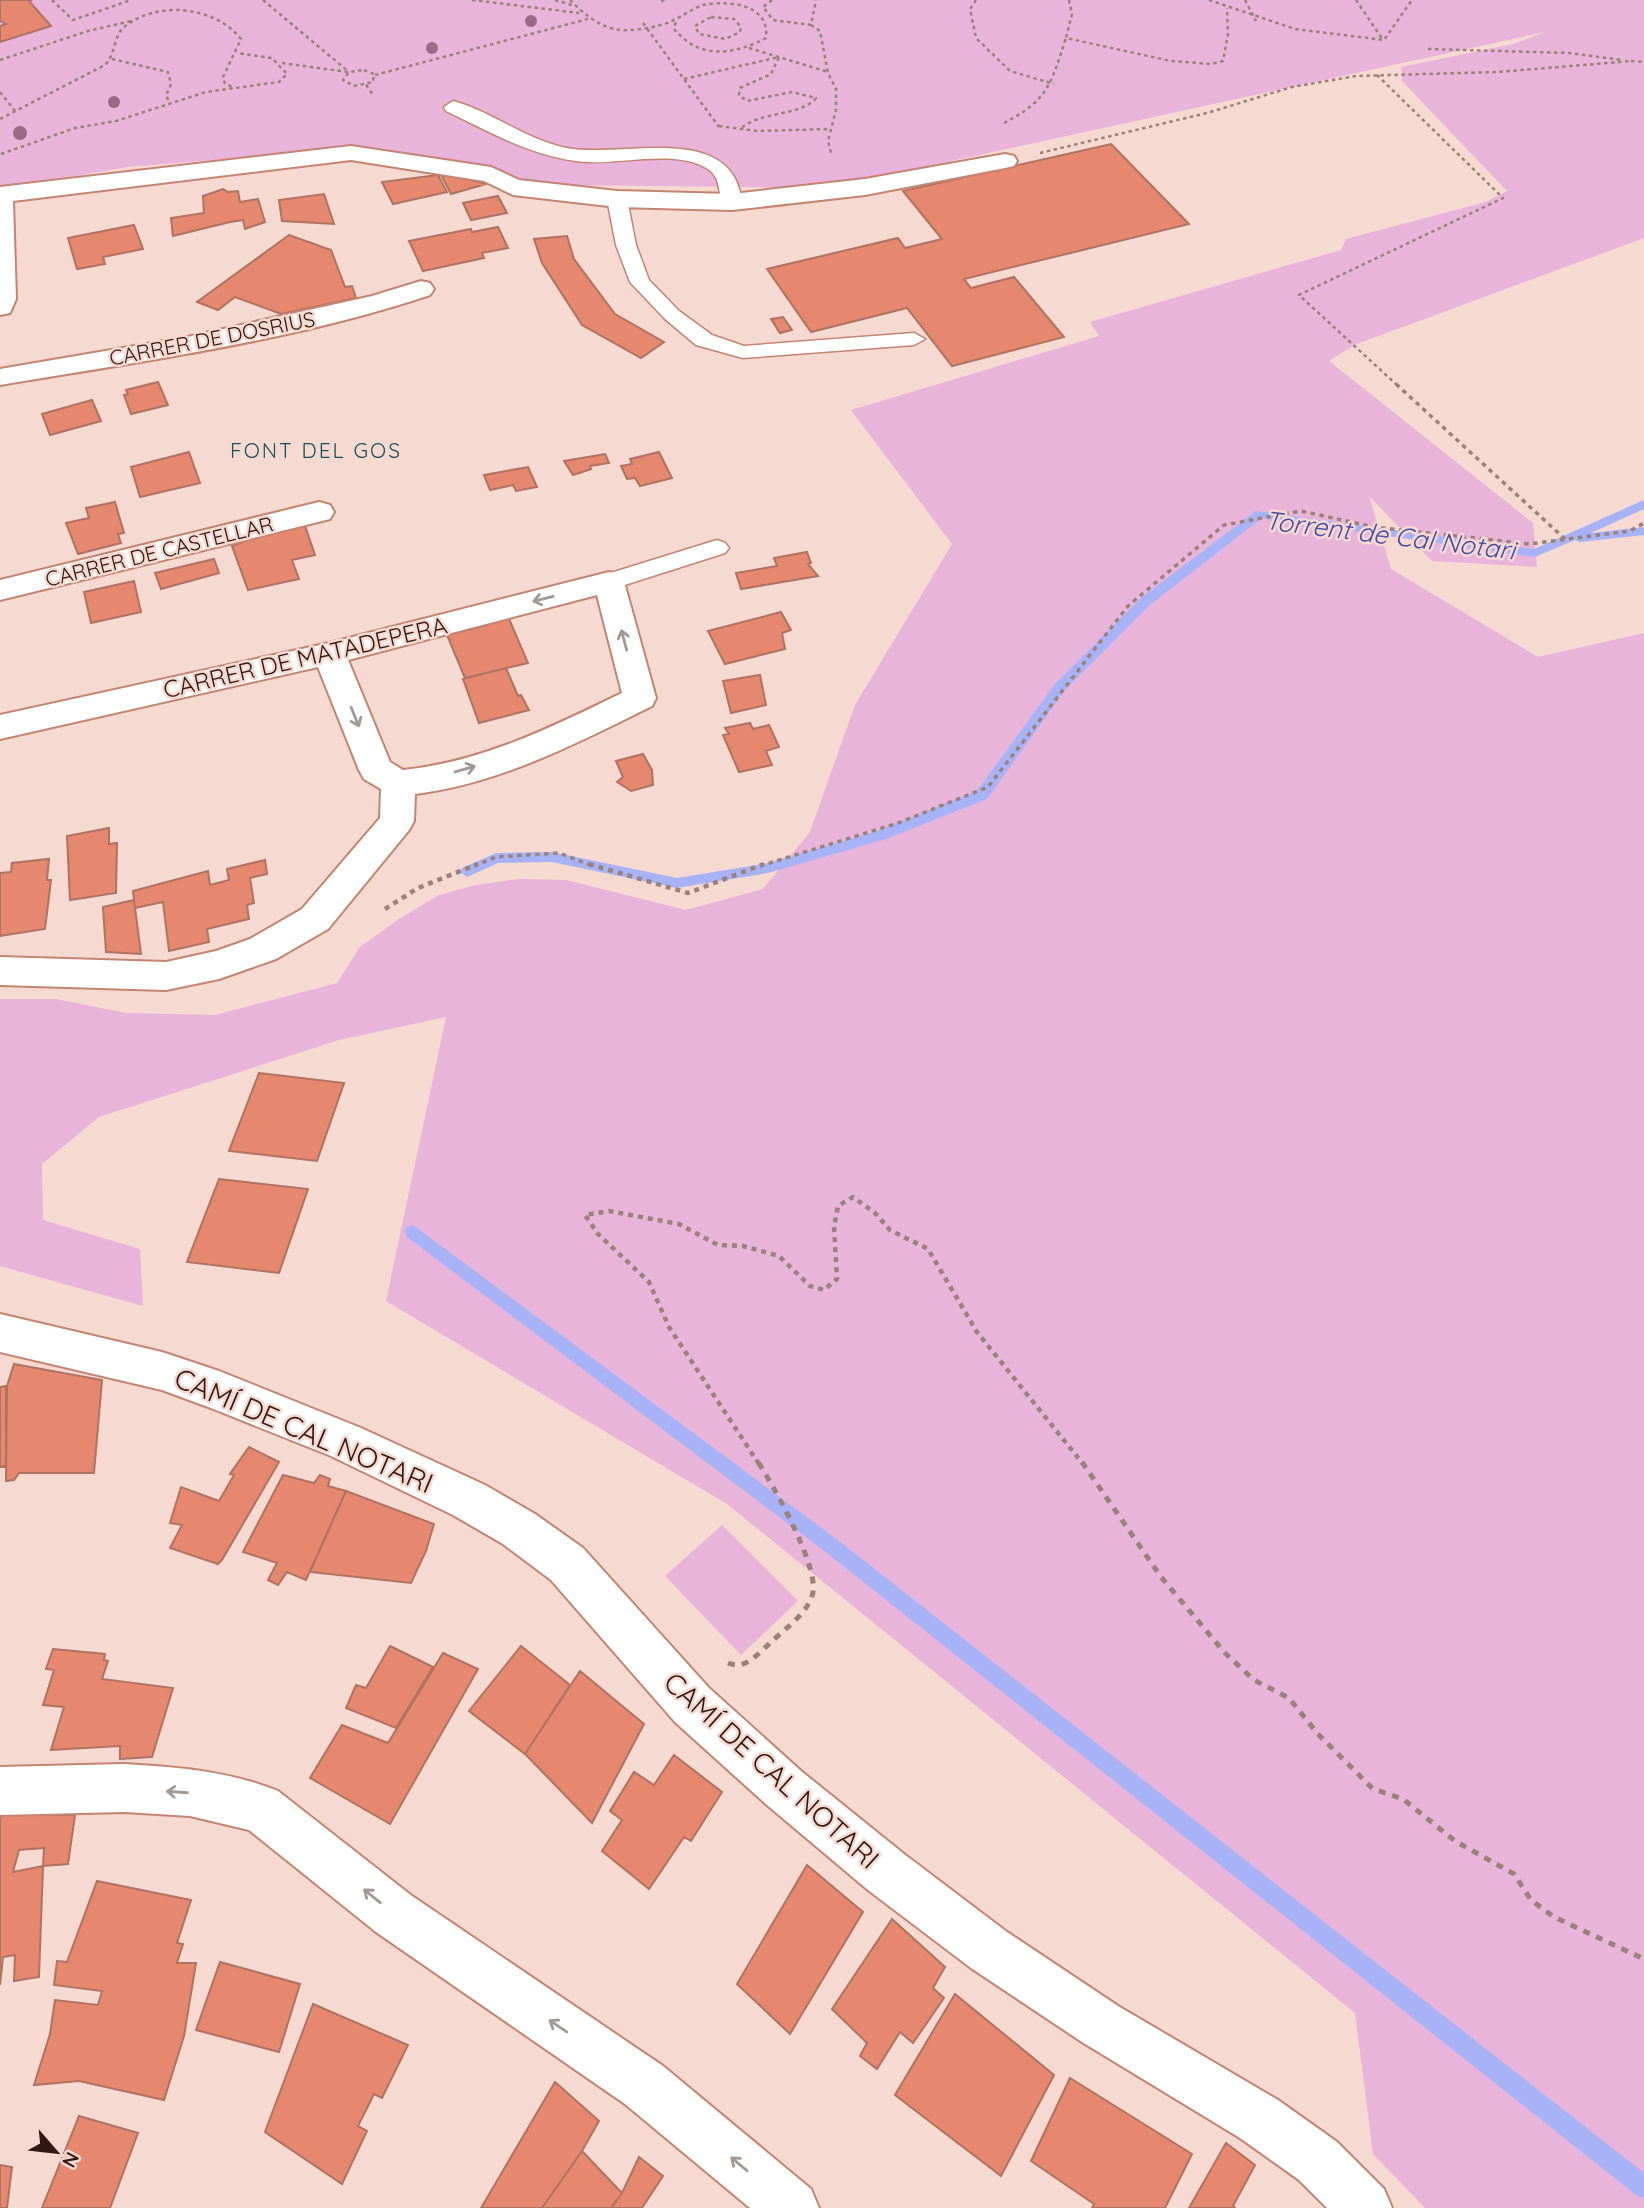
<svg xmlns="http://www.w3.org/2000/svg" width="1644" height="2208" font-family="Quicksand,sans-serif">
<rect width="100%" height="100%" fill="#f6d9d1"/>
<path fill="#e8b4da" d="M0,0H1644V238L1354,345L1329,361L1533,523L1537,567L1432,561L1369,496L1391,569L1538,657L1644,633V2208H1425L1373,2154L1355,2013L727,1504L386,1301L446,1017L339,1040L99,1117L42,1164L43,1220L140,1249L143,1306L0,1266V999H56L126,1013L215,1015L337,983L360,947L399,919L439,895L476,885L519,879L566,880L686,910L763,889L810,832L855,705L952,544L851,410L1099,336L1090,322L1341,250L1346,239L1486,202L1507,191L1402,81L1401,67L1513,44L1545,32L827,188L560,185L509,178L506,172L357,148L128,167L0,189Z
M722,1525L798,1601L741,1655L665,1576Z"/>
<g fill="none" stroke-linecap="round" stroke-linejoin="round">
<path fill="#a7b3f6" fill-rule="evenodd" d="M1644,500V509L1591,533L1644,527V535L1580,542L1575,540L1535,557L1262,518L1151,604L1065,690L987,799L886,839L768,873L677,888L552,862L498,863L467,877L460,872L462,868L496,853L552,852L677,878L768,863L877,831L977,791L1055,684L1141,598L1256,511L1534,549Z
M413,1225L839,1541L1644,2173V2198L1636,2195L827,1553L407,1237L405,1232L407,1227Z"/>
</g>
<path fill="#e5886f" stroke="#b07261" stroke-width="2" fill-rule="evenodd" d="M0,0H32L29,1L51,26L0,42V26L6,24L0,21Z
M1111,144L1189,224L964,279L971,288L1014,277L1064,337L952,366L907,308L811,332L767,269L898,238L905,248L942,239L903,191Z
M440,173L457,176L486,184L451,194Z
M438,175L447,192L393,204L382,182Z
M223,189L228,192L238,191L240,202L258,199L265,222L245,229L243,220L230,222L173,236L171,218L204,213L203,196Z
M324,194L334,224L282,221L279,200Z
M498,196L507,213L471,220L463,203Z
M134,225L143,249L103,257L105,264L77,269L68,238Z
M498,227L508,248L482,253L484,258L423,271L409,241L471,229L472,232Z
M289,235L331,250L345,287L352,286L356,298L281,314L235,297L218,310L197,302Z
M567,236L574,259L615,314L664,342L641,358L582,325L542,263L534,239Z
M783,317L792,330L780,333L771,319Z
M158,382L168,405L131,414L124,395L128,394L126,390Z
M92,400L101,421L50,435L42,414Z
M189,452L200,483L140,497L131,467Z
M659,452L672,478L640,486L635,478L627,479L621,466L632,464L630,459Z
M605,454L609,463L590,466L591,469L573,475L564,461Z
M528,467L537,487L516,491L513,485L490,490L484,475Z
M115,502L124,533L118,534L121,543L78,554L66,523L89,518L86,508Z
M303,520L315,555L292,560L299,579L248,590L232,546Z
M807,552L811,563L808,564L818,576L741,589L736,573L777,566L774,558Z
M214,559L219,573L161,589L155,573Z
M134,581L141,612L91,623L84,592Z
M506,612L528,663L465,678L447,635L487,625L484,617Z
M781,612L791,630L782,633L785,649L725,664L708,631Z
M506,668L518,696L521,695L529,710L479,723L463,679Z
M760,675L766,705L731,713L723,681Z
M750,723L753,729L769,725L779,747L766,751L772,765L739,772L723,735L729,734L725,728Z
M643,754L652,770L653,785L631,791L617,782L623,777L616,761Z
M109,828V844L117,843L116,893L70,900L67,836Z
M49,859L47,880H51L45,929L0,936V873L11,872L12,863Z
M265,860L267,874L250,878L254,903L247,905L249,919L207,929L209,942L169,951L163,902L135,908L133,891L208,871L210,885L229,880L227,869Z
M134,900L141,954L106,952L103,907Z
M259,1073L344,1083L317,1161L229,1151Z
M219,1179L308,1189L279,1273L187,1262Z
M14,1364L102,1380L94,1473H19L14,1480L6,1481L7,1386Z
M6,1386V1466L0,1467V1387Z
M249,1447L279,1462L222,1560L218,1564L170,1548L182,1525L170,1523L181,1487L219,1501L234,1475L230,1474Z
M283,1475L314,1483L320,1475L330,1479L328,1486L346,1491L306,1580L287,1572L278,1585L268,1580L277,1563L243,1552Z
M346,1491L434,1524L426,1551L411,1583L310,1572Z
M390,1646L433,1667L396,1728L346,1708L356,1685L366,1688Z
M521,1646L570,1685L525,1754L469,1711Z
M53,1649L105,1654L104,1660L108,1661L102,1679L173,1688L152,1757L120,1759V1746L51,1750L64,1707L43,1705L54,1670L46,1669Z
M443,1653L478,1669L390,1824L310,1778L342,1725L388,1743Z
M580,1671L644,1724L592,1823L525,1754Z
M674,1755L722,1792L691,1841L684,1837L649,1889L602,1851L622,1820L610,1811L634,1772L654,1785Z
M0,1813L75,1815L68,1864L43,1866L39,1977L14,1981L15,1955L3,1957L0,1985ZM44,1848L43,1866L13,1872L19,1850Z
M807,1865L863,1912L790,2034L737,1984Z
M97,1881L191,1900L177,1943L183,1944L177,1963H196L184,2036L164,2100L79,2081L34,2085L50,2034L55,2000L98,2005L102,1991L54,1985L57,1961L67,1962Z
M892,1919L945,1967L933,1988L944,1998L913,2043L900,2032L877,2069L860,2056L867,2043L832,2009Z
M220,1962L300,1984L279,2052L196,2030Z
M955,1994L1054,2075L1001,2176L895,2095Z
M313,2004L408,2045L382,2098L374,2094L358,2126L367,2131L342,2184L265,2132Z
M1070,2078L1192,2154L1165,2208H1092L1094,2204L1031,2161Z
M555,2082L599,2121L582,2151L542,2208H481Z
M79,2116L138,2133L110,2208H42Z
M1226,2143L1255,2165L1233,2206L1235,2208H1189Z
M582,2151L622,2193L611,2208H542Z
M639,2157L663,2176L642,2208H611L622,2193Z
M0,2165L12,2167L7,2208H0Z"/>
<g fill="none" stroke-linecap="round" stroke-linejoin="round">
<defs>
<path id="lane" d="M453,101C491,111 523,138 562,147C617,161 732,118 742,202L739,206H725C716,193 723,180 708,169C674,147 614,167 576,161C529,155 488,131 446,111L444,107Z
M617,193L627,199L636,245L649,280L679,311L712,335L744,346L914,333L925,339L914,345L743,358L696,345L665,319L630,282L616,245L607,199Z
M717,540L725,543L729,548L725,553L609,590L601,588L597,582L601,576Z"/>
<path id="street" d="M351,146L491,167L519,180L617,191L732,194L865,179L1005,154L1014,156L1017,161L1014,166L1005,168L865,195L732,210L617,207L513,195L484,181L351,160L13,201L16,299L10,313L0,315V187Z
M421,281L430,283L434,289L430,295C293,341 143,361 0,385V369L187,337L372,296Z
M319,502L330,505L334,512L330,519L0,600V580Z
M609,572L620,575L624,582L656,698L652,706C577,743 499,784 415,794L414,821L409,830L328,929L276,959L219,979L166,990L0,985V957L166,962L216,951L250,939L302,909L380,818L381,789L364,779L359,770L318,667L0,739V715L329,643ZM597,595L622,693C552,727 482,762 403,770L390,762L348,660Z
M0,1314L162,1352L219,1371L361,1428L485,1485L535,1514L583,1548L709,1688L801,1771L904,1854L1007,1932L1118,2006L1278,2100L1337,2142L1384,2189L1392,2208H1327L1299,2180L1240,2138L1082,2042L971,1968L868,1890L767,1805L675,1722L551,1580L503,1544L453,1515L331,1456L211,1408L162,1390L0,1352Z
M124,1764C176,1767 229,1771 278,1791L412,1896L663,2066L811,2189L819,2208H750L625,2104L376,1932L249,1830L190,1816L124,1812L0,1815V1767Z"/>
</defs>
<use href="#lane" stroke="#c38472" stroke-width="3"/>
<use href="#street" stroke="#c38472" stroke-width="4"/>
<path stroke="#9b8179" stroke-width="2.5" stroke-dasharray="3.5 3.5" stroke-linecap="butt" d="M52,0L73,20L131,0
M263,0L349,72
M472,0L579,13
M555,0L575,6
M570,0C584,14 600,28 621,30C635,31 650,28 664,24C678,20 689,10 703,5C729,0 770,4 766,38C733,55 700,60 674,29L676,20
M772,0L763,7L773,20L811,25L816,0
M976,0L970,9L976,38L1010,71L1054,84
M1069,0L1072,14L1066,38L1171,61L1211,64L1223,61L1228,34L1227,8
M1209,0L1295,29L1384,40L1412,0
M1245,0L1256,21
M1356,0L1383,40
M661,1L665,0
M711,17L734,19L741,27L740,32L725,39L699,34L695,26Z
M643,23L719,127
M811,25L820,31L828,73L836,89V110L828,141L831,153
M749,48L828,72
M1428,49L1569,53L1622,60
M112,59L168,72L171,84L166,96L171,104
M0,60L88,31L131,21
M1631,61L1644,62
M282,63L348,72
M364,70L374,74L373,82L354,86L343,80L349,72Z
M375,75L588,19
M1377,75L1503,198L1299,295L1398,386
M684,79L779,57L771,74L740,88L739,95L747,101L792,92L816,98C799,117 764,110 741,128
M366,85L374,96
M0,92L15,111
M0,119L105,65C116,54 113,37 124,27C157,0 215,6 241,39L223,77L225,84L233,87
M1004,123C1049,100 1051,83 1066,38
M719,126L757,131L830,129
M1040,153L1207,113L1292,87L1356,76L1497,72L1632,61
M1,154L75,128L116,121L206,92L279,82L287,74L272,58L237,53"/>
<path stroke="#9b8179" stroke-width="3.5" stroke-dasharray="4.5 4.5" stroke-linecap="butt" d="M1396,384L1565,539
M474,866L496,857L559,853L593,866
M760,866L898,823L988,787L1128,606L1224,525L1301,511L1374,527L1529,544L1630,531L1644,523"/>
<path stroke="#9b8179" stroke-width="4.5" stroke-dasharray="5 5" stroke-linecap="butt" d="M589,864L688,893L764,864
M385,909L418,888L478,864
M759,1464L669,1327L649,1282L598,1234L585,1215L609,1211L679,1224L718,1245L743,1246L779,1256L810,1286L824,1290L837,1279L834,1227L838,1206L853,1197L875,1213L890,1230L928,1249L977,1332L1083,1464"/>
<path stroke="#9b8179" stroke-width="5" stroke-dasharray="7 7" stroke-linecap="butt" d="M1082,1462L1161,1577L1225,1653L1254,1680L1289,1698L1317,1733L1373,1789L1403,1799L1455,1841L1514,1874L1531,1900L1554,1917L1644,1959
M728,1663C746,1670 756,1655 769,1644C783,1630 806,1615 812,1596C822,1571 773,1485 758,1462"/>
<use href="#lane" fill="#fff" fill-rule="evenodd"/>
<use href="#street" fill="#fff" fill-rule="evenodd"/>
</g>
<g fill="#9b6885">
<circle cx="531" cy="21" r="6"/>
<circle cx="432" cy="48" r="6"/>
<circle cx="114" cy="102" r="6"/>
<circle cx="20" cy="133" r="7"/>
</g>
<defs><path id="oneway-shaft" d="M-6 0H5M1.5-3L5.5 0L1.5 3" fill="none" stroke-width="1.6" stroke-linecap="round" stroke-linejoin="round" transform="scale(1.75)"/></defs>
<g stroke="#a29894">
<use href="#oneway-shaft" transform="translate(543 599) rotate(166)"/>
<use href="#oneway-shaft" transform="translate(624 640) rotate(-105)"/>
<use href="#oneway-shaft" transform="translate(355 717) rotate(68)"/>
<use href="#oneway-shaft" transform="translate(465 769) rotate(-16)"/>
<use href="#oneway-shaft" transform="translate(177 1792) rotate(-176)"/>
<use href="#oneway-shaft" transform="translate(372 1896) rotate(-141)"/>
<use href="#oneway-shaft" transform="translate(558 2026) rotate(-146)"/>
<use href="#oneway-shaft" transform="translate(739 2164) rotate(-140)"/>
</g>
<g text-anchor="middle" dominant-baseline="central" stroke-width="5" stroke-linejoin="round" paint-order="stroke">
<g font-size="21" fill="#311912" stroke="#f6d9d1">
<text transform="translate(212 338) rotate(-11)">CARRER DE DOSRIUS</text>
<text transform="translate(159 551) rotate(-14)">CARRER DE CASTELLAR</text>
</g>
<g font-size="21" letter-spacing="2" fill="#19505d" stroke="#f6d9d1">
<text x="316" y="450">FONT DEL GOS</text>
</g>
<g font-size="24" fill="#311912" stroke="#f6d9d1">
<text transform="translate(305 657) rotate(-13)">CARRER DE MATADEPERA</text>
</g>
<g font-size="26" font-style="italic" fill="#4349a7" stroke="#f6d9d1">
<text transform="translate(1390 535) rotate(7)">Torrent de Cal Notari</text>
</g>
<g font-size="28" fill="#311912" stroke="#f6d9d1">
<text transform="translate(304 1430) rotate(23)">CAMÍ DE CAL NOTARI</text>
<text transform="translate(772 1770) rotate(42)">CAMÍ DE CAL NOTARI</text>
</g>
</g>
<g transform="translate(56 2152) rotate(118)" stroke="#f6d9d1" stroke-width="5" paint-order="stroke">
<path d="M0-5L12 26L0 18L-12 26Z" fill="#311912"/>
<text y="-10" font-size="19" font-weight="bold" text-anchor="middle" fill="#311912">N</text>
</g>
</svg>
